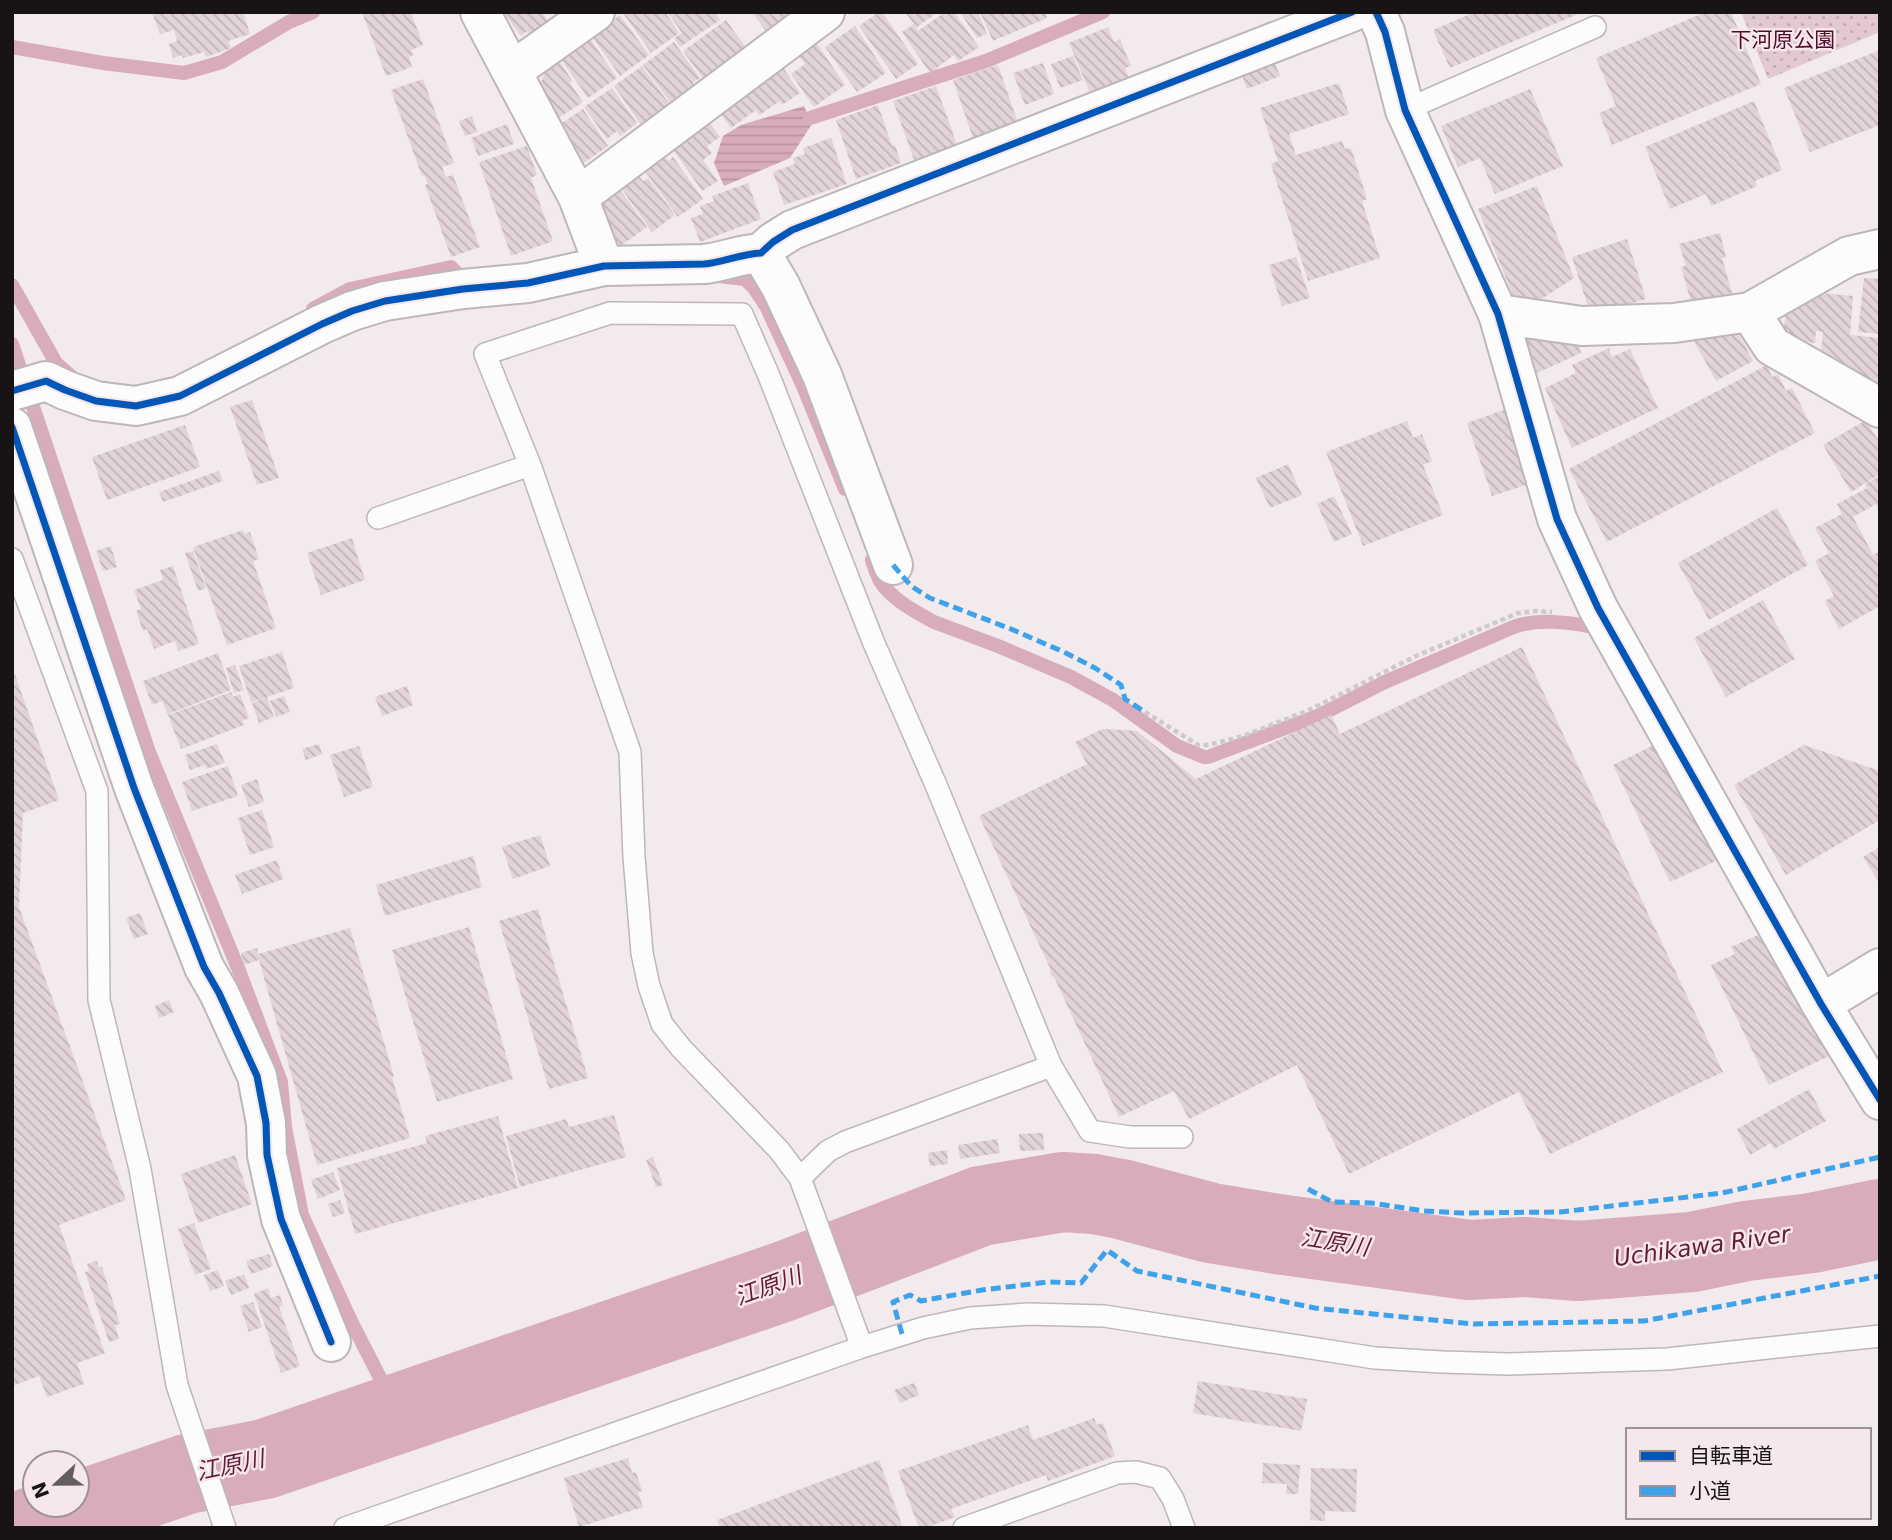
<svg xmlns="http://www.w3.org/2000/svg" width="1892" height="1540" font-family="'DejaVu Sans','Noto Sans JP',sans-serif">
<defs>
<pattern id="green-dots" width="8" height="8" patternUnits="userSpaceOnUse" patternTransform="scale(1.75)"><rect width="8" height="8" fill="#e2c8d0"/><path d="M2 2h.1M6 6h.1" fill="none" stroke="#c1abb2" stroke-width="1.8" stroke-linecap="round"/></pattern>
<pattern id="water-rules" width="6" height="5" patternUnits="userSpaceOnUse" patternTransform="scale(1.75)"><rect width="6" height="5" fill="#d9acbb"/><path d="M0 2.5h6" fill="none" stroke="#ba93a0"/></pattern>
<pattern id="building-back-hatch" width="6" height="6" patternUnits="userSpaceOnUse" patternTransform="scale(1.75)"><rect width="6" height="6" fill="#e2d3d7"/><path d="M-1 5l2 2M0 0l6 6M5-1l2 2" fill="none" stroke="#c1b4b8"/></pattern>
</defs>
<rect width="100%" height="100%" fill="#f2eaec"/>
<path fill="url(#green-dots)" d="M1741,12H1880V32L1768,79Z"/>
<path fill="url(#water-rules)" d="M804,106L812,124L790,158L724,186L714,163L723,136L741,125Z"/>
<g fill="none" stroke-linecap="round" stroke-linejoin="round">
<path stroke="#d9acbb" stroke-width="14" d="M12,47L103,63L184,73L222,62L289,22L313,12
M810,118L986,61L1103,12
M719,276L745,279L754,288L766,306L803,386L845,489
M12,285L56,363L72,377
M313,309L350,289L451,267L456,272
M12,344L149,752L238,968L281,1082L285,1127L302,1215L352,1323L398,1413
M872,560C874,567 877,575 880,581C891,599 916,612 934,622L998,646L1071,677L1113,700L1177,746L1204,757H1208L1320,715L1385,682L1516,626C1539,619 1565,622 1589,626"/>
<path stroke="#d9acbb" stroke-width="80" d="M29,1528L187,1474L265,1459L785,1281L981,1206L1063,1192L1094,1194L1121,1199L1211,1223L1277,1234L1469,1260L1524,1257L1578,1261L1692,1252L1746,1241L1812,1233L1880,1219"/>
</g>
<path fill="url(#building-back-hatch)" d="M152,12H243L250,34L228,41L231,48L206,57L204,52L183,58L182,55L173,58L169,44L177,41L174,30L160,34Z
M362,12H411L423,45L411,50L413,55L409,57L412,67L386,76Z
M503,12H542L548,21L530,34L527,31L521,36Z
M624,12H665L679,33L651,53L623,13Z
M667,12H715L720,20L680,47L674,38L682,33Z
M752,12H799L768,34Z
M879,12H882L918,64L896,79L859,26Z
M905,12H938L916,28L918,31L945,12H954L979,47L958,61L954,55L930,73L902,32L914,24Z
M960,12H978L987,34L977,38Z
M980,12H1045L1047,18L993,41Z
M1475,12H1583L1450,68L1433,30Z
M1706,12H1731L1761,84L1612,145L1599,113L1616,106L1596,58Z
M620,15L649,55L620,76L593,38L611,26L609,23Z
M726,20L747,49L704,80L683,51Z
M855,26L886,73L857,92L825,47Z
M1108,27L1114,42L1120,39L1131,66L1125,68L1129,77L1090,93L1069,43Z
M589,37L617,78L588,98L560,58Z
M674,42L700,78L693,83V86L670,102L643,65Z
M816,42L845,85L814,107L791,74L805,64L798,55Z
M1880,50V125L1810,152L1784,88Z
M1073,56L1083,80L1060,88L1051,64Z
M1273,58L1280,76L1247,89L1240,70Z
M559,61L572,80L570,83L583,102L557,119L544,100L548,97L540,85L544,75L542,72Z
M1043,63L1054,94L1025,105L1013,73Z
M998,65L1018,123L973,138L953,80Z
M642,66L671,106L641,125L614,86Z
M782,66L800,93L782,105L780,101L760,115L756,110L731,128L718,110Z
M423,79L454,163L442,167L446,177L453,175L480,247L451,257L425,185L428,184L424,175L422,176L391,90Z
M1339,83L1349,114L1289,134L1296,155L1342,141L1345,149L1351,148L1367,199L1362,201L1380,258L1308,281L1271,164L1278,161L1260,108Z
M936,86L957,145L914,160L893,101Z
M612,88L637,123L620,136L617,131L607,139L584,107Z
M1530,89L1563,166L1495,194L1480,158L1458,167L1441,126Z
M1754,101L1782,170L1755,181L1757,186L1711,206L1706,194L1670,209L1645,147Z
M878,105L892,146L895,145L901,163L856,179L836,120Z
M583,109L608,146L582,164L556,127Z
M472,116L477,132L465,136L459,121Z
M709,122L720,137L707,146L712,153L703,160L718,181L702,191L672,148Z
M507,124L514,144L478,156L471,138Z
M831,138L847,184L784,205L773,172L795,164L793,158L805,154L803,148Z
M527,146L537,175L531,178L553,241L511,256L479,162Z
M664,156L668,161L673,157L703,199L678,217L644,170Z
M638,175L643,181L648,178L675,215L652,232L621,188Z
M748,183L761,219L700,242L691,218L703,214L700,206L714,201L712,196Z
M616,184L647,227L619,247L595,214L604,207L597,198Z
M1537,186L1574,278L1532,305L1513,296L1478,209Z
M1720,233L1726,257L1722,258L1732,293L1692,305L1681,267L1686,266L1679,244Z
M1627,239L1646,299L1591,316L1572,257Z
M1296,257L1310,298L1282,306L1269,265Z
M1864,278L1880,279V334L1858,332Z
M1807,292L1853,296L1850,335L1880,338V391L1820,362L1823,332L1816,331L1815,343L1802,341L1803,339L1789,337V330H1784L1787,298Z
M1726,324L1735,327L1753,361L1716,381L1694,341Z
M1521,326L1575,334L1581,353L1537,373Z
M1609,348L1612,357L1630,349L1658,408L1572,448L1545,388L1576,373L1572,365Z
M1767,365L1772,377L1778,374L1786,391L1792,388L1815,433L1607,542L1569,469Z
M252,400L279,478L257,485L230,407Z
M1507,409L1532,483L1492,496L1467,423Z
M1866,420L1880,443V474L1851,492L1823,445Z
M1407,421L1413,438L1422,434L1432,461L1423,465L1443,515L1363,546L1326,452Z
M185,425L200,467L107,500L92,457Z
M1288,464L1302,495L1270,508L1256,478Z
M219,471L223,481L163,502L159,492Z
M1880,476V511L1876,504L1853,517L1873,555L1880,551V606L1839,629L1825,601L1834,596L1815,561L1829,553L1815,528L1842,514L1837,504L1867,488L1865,484Z
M1334,496L1352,534L1334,542L1317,504Z
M1777,508L1808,565L1709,620L1678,563Z
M243,530L244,534L250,532L259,559L253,561L276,628L227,645L193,547Z
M352,538L365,580L321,595L307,553Z
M111,546L117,567L103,571L96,551Z
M193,551L206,588L198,591L185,553Z
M173,566L199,644L178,651L175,641L154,649L147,629L143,631L136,611L141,609L134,590L163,580L160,570Z
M1763,600L1795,659L1726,697L1694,638Z
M1522,647L1723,1072L1550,1154L1519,1092L1349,1174L1297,1065L1189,1119L1174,1091L1119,1117L1054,977L1051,976L1050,968L979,816L1087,764L1075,742L1103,729L1137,731L1196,779L1331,715L1340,734Z
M282,652L294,688L267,697L274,717L259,723L252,703L264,698L251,702L239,666Z
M218,653L231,690L168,714L162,701L152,705L143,681Z
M235,665L244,690L234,693L226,668Z
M13,669L59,800L23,813L19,907L126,1200L59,1225L105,1353L77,1363L84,1384L47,1397L39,1376L12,1386Z
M407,686L413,705L382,716L375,697Z
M231,692L233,697L240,694L249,718L242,721L244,725L181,749L168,715Z
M284,696L290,712L276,717L270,701Z
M217,744L225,763L206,769L205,765L190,770L185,755Z
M319,744L322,754L306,760L302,749Z
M1804,745L1880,771V820L1786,875L1734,785Z
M359,746L373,787L344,797L330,755Z
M1652,746L1718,860L1670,882L1613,765Z
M228,766L238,796L192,811L182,782Z
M257,779L264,802L249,807L241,785Z
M262,810L274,847L250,855L238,818Z
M540,835L550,866L513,879L502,847Z
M1880,847V884L1863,857Z
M473,856L482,887L385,916L376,885Z
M277,860L283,879L242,894L235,875Z
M538,909L588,1078L549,1089L499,921Z
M140,913L148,934L134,939L126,918Z
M469,927L513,1079L437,1102L392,950Z
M350,928L394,1076L392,1077L410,1138L317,1165L259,960L244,965L241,953L257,948L258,954Z
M1758,935L1829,1056L1769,1085L1711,965L1735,954L1731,947Z
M169,1000L174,1012L159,1018L155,1006Z
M1809,1089L1826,1121L1774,1149L1771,1143L1750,1155L1737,1129Z
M614,1115L626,1157L520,1187L506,1136L566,1119L569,1127Z
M498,1116L518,1188L355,1234L337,1168L427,1143L425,1136Z
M1043,1133L1044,1150L1020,1151L1019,1134Z
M997,1139L1000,1153L960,1159L958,1145Z
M947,1150L948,1164L930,1166L928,1153Z
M235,1155L252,1204L198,1223L181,1174Z
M653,1157L663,1185L656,1187L646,1160Z
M333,1172L340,1190L318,1199L311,1180Z
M340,1200L345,1213L333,1217L328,1204Z
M194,1223L211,1269L195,1275L178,1229Z
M269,1254L273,1266L251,1274L246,1261Z
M97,1261L99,1268L102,1267L120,1324L115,1325L119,1339L109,1342L85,1272L89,1271L87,1264Z
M218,1270L224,1286L210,1291L204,1275Z
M244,1274L249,1288L231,1295L225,1281Z
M268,1288L271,1298L280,1295L283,1305L279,1307L300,1366L281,1373L254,1294Z
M253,1302L262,1327L249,1332L240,1306Z
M1198,1381L1307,1399L1301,1431L1193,1413Z
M914,1383L919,1395L900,1403L894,1390Z
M1094,1418L1097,1425L1103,1423L1115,1456L1048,1481L1046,1475L951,1509L955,1517L925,1528H919L898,1471L1028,1425L1033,1440Z
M628,1458L632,1473L636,1472L642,1491L638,1492L643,1507L579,1527L564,1478Z
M879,1460L903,1528H720L717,1520Z
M1263,1463L1300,1465L1298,1494H1286L1287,1484L1262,1483Z
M1311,1468L1357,1469L1356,1512L1325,1511V1521L1310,1520Z"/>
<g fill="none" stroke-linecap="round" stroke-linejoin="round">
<defs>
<path id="service" d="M1405,110L1595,27
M530,465L485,354L610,313L742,314L769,376L873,641L936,785L1051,1066
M378,518L530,465L630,752L634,857L642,953L649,986L662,1024L681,1048L779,1150L800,1178L862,1347
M12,559L97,791L99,1000L140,1169L177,1385L225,1528
M800,1178L828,1151L845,1142L1051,1066L1090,1131L1130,1137H1182
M345,1528L862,1347L923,1328L970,1318L1029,1314L1104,1316L1375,1358L1442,1362L1508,1364L1667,1359L1880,1336
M964,1528L1117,1473L1136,1472L1160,1478L1173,1499L1184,1528"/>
<path id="minor" d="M480,12L578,197L604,266
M1376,12L1385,32L1405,110L1498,314L1557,519L1598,608L1821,1004L1880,1100
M512,71L595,12
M578,197L825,12
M761,253L781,287L822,375L893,565
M1750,312L1772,346L1880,408
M1498,314L1582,326L1674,323L1750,312L1849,256L1880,249
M12,391L46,381L65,390L96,401L136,406L180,396L322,324L352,311L385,301L463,289L528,283L604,266L704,264C723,262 741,254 761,253L773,242L792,230L1352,12
M12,427L134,788L204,967L219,993L257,1076L266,1123L267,1155L281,1219L331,1342
M1821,1004L1880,968"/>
</defs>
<use href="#service" stroke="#bdb7b9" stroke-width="24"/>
<use href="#minor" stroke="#bdb7b9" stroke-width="42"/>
<path stroke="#cdcacb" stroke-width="4.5" stroke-dasharray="5 3.5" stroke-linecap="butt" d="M1145,712L1198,745H1209L1243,736L1307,711L1416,656L1518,613L1535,611L1552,612"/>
<use href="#service" stroke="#fdfcfc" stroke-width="21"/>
<use href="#minor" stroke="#fdfcfc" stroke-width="38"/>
<path stroke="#3da2ea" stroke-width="5" stroke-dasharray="10 5" stroke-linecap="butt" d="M893,565L911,586L930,598L1011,629L1064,652L1095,668L1121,685L1125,699L1145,712
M1308,1189L1332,1202L1371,1203L1424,1211L1461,1213L1560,1212L1722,1193L1880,1157
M902,1334L893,1302L910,1295L921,1301L982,1290L1048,1282L1081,1283L1107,1250L1137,1271L1315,1308L1474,1324L1644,1321L1880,1276"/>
<defs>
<path id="cycleway" d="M1376,12L1385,32L1405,110L1498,314L1557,519L1598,608L1821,1004L1880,1100
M12,391L46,381L65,390L96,401L136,406L180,396L322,324L352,311L385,301L463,289L528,283L604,266L704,264C723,262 741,254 761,253L773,242L792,230L1352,12
M12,427L134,788L204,967L219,993L257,1076L266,1123L267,1155L281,1219L331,1342"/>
</defs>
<use href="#cycleway" stroke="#f6e7eb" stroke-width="11"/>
<use href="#cycleway" stroke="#0057b8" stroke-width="7"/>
</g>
<g text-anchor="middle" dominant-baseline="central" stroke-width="5" stroke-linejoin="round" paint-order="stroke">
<g font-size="21" fill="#520a2c" stroke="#f6e7eb">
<text x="1783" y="40">下河原公園</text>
</g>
<g font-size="23" font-style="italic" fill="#631b3a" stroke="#f6e7eb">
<text transform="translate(1335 1242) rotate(9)">江原川</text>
<text transform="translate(1702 1246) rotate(-8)">Uchikawa River</text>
<text transform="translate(768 1286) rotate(-20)">江原川</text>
<text transform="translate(230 1465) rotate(-12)">江原川</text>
</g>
</g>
<rect width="1892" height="1540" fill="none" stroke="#181315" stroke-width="28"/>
<rect x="1626" y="1428" width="245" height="91" fill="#f6e7eb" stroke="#9d9295" stroke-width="2"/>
<rect x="1640" y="1451" width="35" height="10" fill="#0057b8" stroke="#9d9295" stroke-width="2"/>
<text x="1689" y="1463" font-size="21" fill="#181315">自転車道</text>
<rect x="1640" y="1486" width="35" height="10" fill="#3da2ea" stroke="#9d9295" stroke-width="2"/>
<text x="1689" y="1498" font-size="21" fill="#181315">小道</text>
<g transform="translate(56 1484) rotate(248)"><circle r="33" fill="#f6e7eb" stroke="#9d9295" stroke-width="2"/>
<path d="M0-5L12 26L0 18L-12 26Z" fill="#645e60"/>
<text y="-10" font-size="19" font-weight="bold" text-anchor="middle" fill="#181315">N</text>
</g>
</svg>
